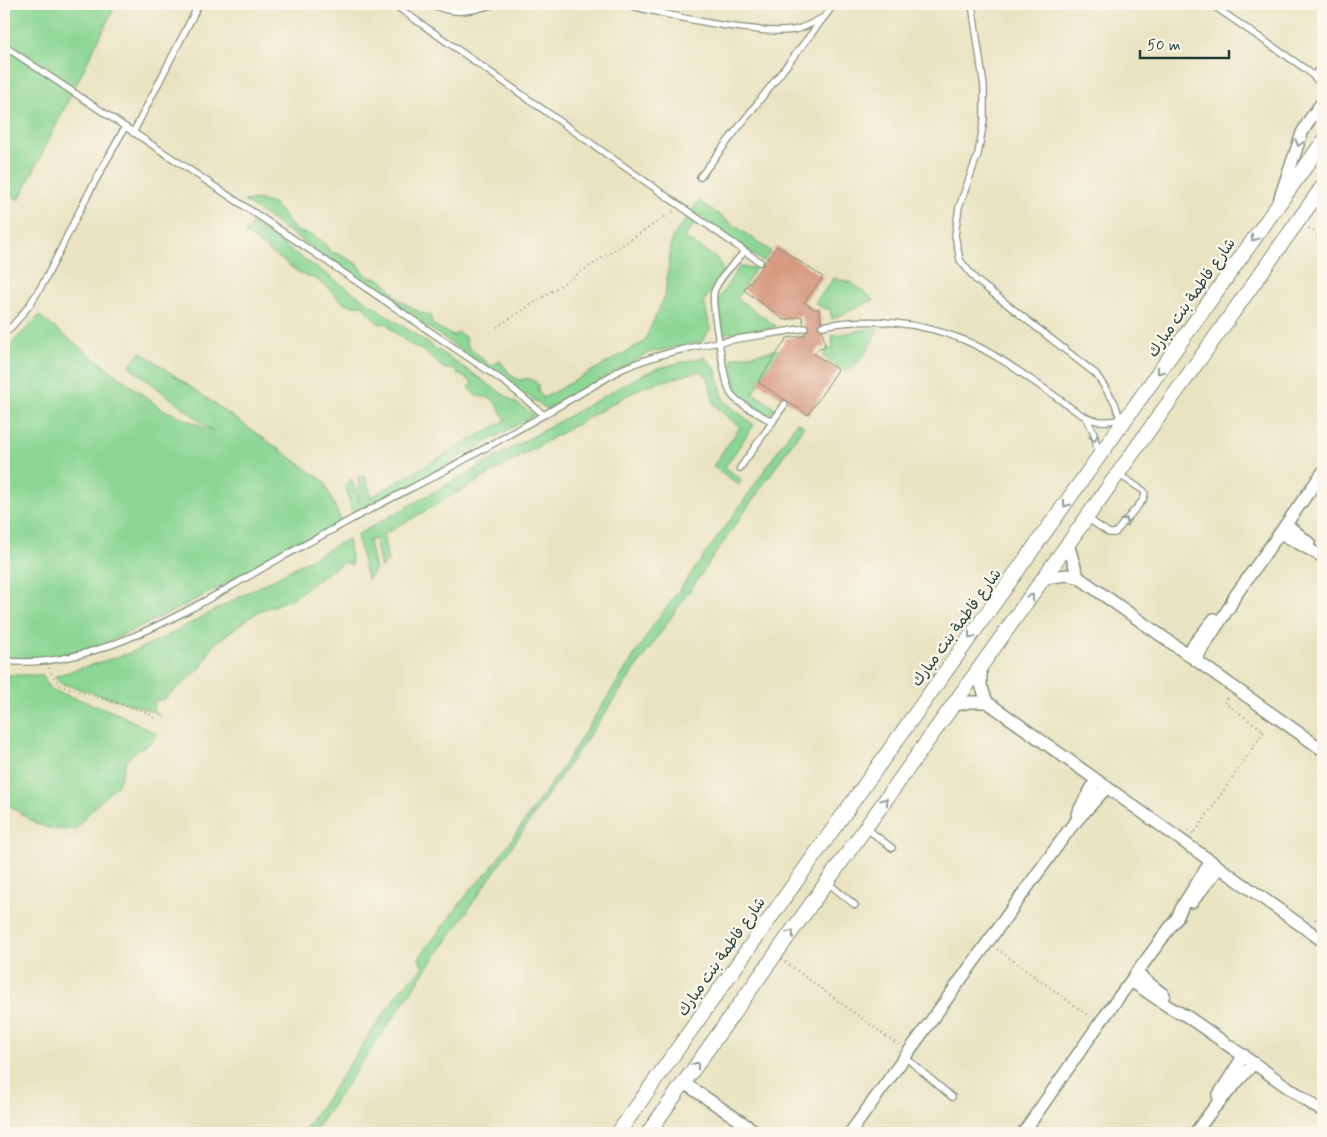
<svg xmlns="http://www.w3.org/2000/svg" width="1327" height="1137" font-family="Mynerve,'Playpen Sans Arabic',sans-serif">
<rect width="100%" height="100%" fill="#fbf7ec"/>
<filter id="ink" filterUnits="userSpaceOnUse"><feTurbulence type="fractalNoise" baseFrequency=".02" numOctaves="2"/><feDisplacementMap in="SourceGraphic" scale="10" xChannelSelector="R" yChannelSelector="G"/><feConvolveMatrix kernelMatrix="1 2 1 2 8 2 1 2 1" color-interpolation-filters="sRGB"/></filter>
<filter id="wash" filterUnits="userSpaceOnUse"><feTurbulence type="fractalNoise" baseFrequency=".0096" numOctaves="4" result="noise"/><feDisplacementMap in="SourceGraphic" scale="20" xChannelSelector="R" yChannelSelector="G"/><feGaussianBlur stdDeviation="1.12" result="paint"/><feColorMatrix in="noise" values="0 0 0 0 0 0 0 0 0 0 0 0 0 0 0 0 0 1.4 0 .05"/><feComposite in="paint" operator="in"/></filter>
<g filter="url(#wash)">
<rect width="100%" height="100%" fill="#eae3c2"/>
<path fill="#8bd693" stroke="#558a64" d="M4,4H116L19,200L4,190Z
M261,200L275,205L296,231L310,235L321,240L332,253H337L358,264L363,272L371,278H378L386,284L399,300L419,312L431,316L432,324L453,336L458,332L465,337L468,347L491,366L500,361L512,376L519,380C527,378 532,378 538,384V390L543,398L644,342L665,296L672,238L699,201L771,251L763,262L699,215L685,238L719,260L723,273L704,301L710,329L702,342L648,353L547,409L244,201Z
M252,224L534,415L354,518L345,485L352,479L359,503L358,477L365,476L371,497L506,420C500,412 498,405 491,398L476,396L469,388L472,382L457,373L455,368L445,369L423,351L411,345L395,333L385,323L379,324L367,312L363,305C339,308 338,295 323,284C316,279 309,276 301,274L245,233Z
M739,267L756,268L737,298L777,327L724,334L718,300Z
M834,278L852,283L874,300L832,319L830,309H824L815,303Z
M39,316L160,408L213,431L129,366L141,352L324,481L341,521L190,603L106,643L49,659L4,658V351Z
M879,327C867,349 868,356 846,372L823,356L827,349L833,348L832,336Z
M782,349L753,393L778,410L765,415L737,396L732,358Z
M705,357L716,370L724,401L754,425L725,467L741,479L739,485L713,466L740,427L714,405L708,377L700,371L642,387L383,535L388,561L381,568L375,539L369,541L375,571L367,579L357,535L640,376L658,368Z
M797,422L804,426L313,1133H303L400,990L423,968L419,958L471,889L490,870L560,771L653,626L741,505Z
M348,539L352,565L343,562L291,599L259,611L235,628L212,646L201,668L163,700H156L153,708L161,716L147,709L60,683L55,676L130,653L163,638Z
M4,675H43L50,689L119,714L157,734L149,744L137,750L126,761L119,783L90,812L75,829C42,833 30,819 4,802Z"/>
<g id="blocks">
<path fill="#d6987e" d="M777,246L823,277L804,302L814,309H819L825,347L819,348L814,354L838,370L808,415L758,382L787,338L806,335L802,316L784,320L744,290Z"/>
</g>
</g>
<g filter="url(#ink)">
<use href="#blocks" fill-opacity="0" stroke="#84907b" stroke-width="1"/>
<g fill="none" stroke-linecap="round" stroke-linejoin="round">
<defs>
<path id="service" d="M393,4L760,262
M432,4C453,16 473,11 495,4
M623,4C666,14 708,25 752,29C765,31 780,32 794,30C804,28 813,23 822,18
M972,4L984,87V120L978,154L959,207L955,235L960,260L976,280L1096,374L1115,403L1120,419
M1211,4L1307,70L1323,86
M4,46L310,250L506,383L544,415
M1314,76L1323,62
M133,133L199,4
M700,177L829,11L833,4
M744,252C735,263 719,277 714,292C711,301 725,386 731,394C739,405 761,415 773,422
M822,326C869,317 920,322 964,340C997,354 1025,376 1055,396C1065,403 1075,412 1086,417C1097,423 1112,422 1123,418
M4,334C39,302 55,259 76,218C91,187 109,157 125,127
M1086,417L1094,433L1098,453
M740,468L785,404
M1087,518L1109,533H1115L1143,500L1145,494L1144,491L1118,474
M4,661C89,671 184,613 256,572C281,557 306,544 332,530C364,512 396,496 429,479C494,444 558,407 622,369C678,344 745,339 805,328
M866,828L892,848
M827,882L855,905
M905,1057L952,1097"/>
<path id="minor" d="M1280,197L1302,133L1310,119L1323,101
M1286,524L1309,543
M1280,533L1323,557
M1068,544L1078,577
M1044,578L1067,575L1078,577L1323,750
M1186,654L1214,619
M1195,660L1230,606L1235,596L1323,472
M981,667V685L987,702L1323,941
M953,706L970,702H987
M1077,814L1096,780
M1192,902L1219,868
M1136,973L1164,995
M1131,981L1169,1007L1188,1017L1323,1112
M684,1083L758,1133
M1218,1096L1244,1055
M850,1133L1071,827L1107,787
M1023,1133L1099,1024L1177,918L1183,905L1211,861
M1195,1133L1213,1109L1254,1063"/>
<path id="tertiary" d="M618,1133L809,863L1323,142
M648,1133L1323,186"/>
</defs>
<use href="#service" stroke="#84907b" stroke-width="8"/>
<use href="#minor" stroke="#84907b" stroke-width="14"/>
<use href="#tertiary" stroke="#84907b" stroke-width="16"/>
<path stroke="#84907b" stroke-width="2" stroke-dasharray="1 4" stroke-linecap="butt" d="M1309,228L1323,238
M497,327L674,211
M49,668L55,680L61,686L142,710L150,714L157,720
M1188,830L1194,834L1264,731L1224,702L1227,697
M1315,920L1323,908
M997,949L1090,1017
M785,962L898,1045"/>
<use href="#service" stroke="#fff" stroke-width="5.5"/>
<use href="#minor" stroke="#fff" stroke-width="11"/>
<use href="#tertiary" stroke="#fff" stroke-width="14"/>
</g>
<defs><path id="oneway-chevron" d="M-2-3.5L2.5 0L-2 3.5" fill="none" stroke-width="1.6" stroke-linecap="round" stroke-linejoin="round" transform="scale(1.25)"/></defs>
<g stroke="#8f9e9a">
<use href="#oneway-chevron" transform="translate(1299 143) rotate(108)"/>
<use href="#oneway-chevron" transform="translate(1254 238) rotate(125)"/>
<use href="#oneway-chevron" transform="translate(1160 371) rotate(125)"/>
<use href="#oneway-chevron" transform="translate(1094 438) rotate(75)"/>
<use href="#oneway-chevron" transform="translate(1066 504) rotate(126)"/>
<use href="#oneway-chevron" transform="translate(1125 521) rotate(-51)"/>
<use href="#oneway-chevron" transform="translate(1031 597) rotate(-54)"/>
<use href="#oneway-chevron" transform="translate(971 636) rotate(126)"/>
<use href="#oneway-chevron" transform="translate(885 801) rotate(-54)"/>
<use href="#oneway-chevron" transform="translate(791 933) rotate(-54)"/>
<use href="#oneway-chevron" transform="translate(696 1065) rotate(-54)"/>
</g>
</g>
<g text-anchor="middle" dominant-baseline="central" stroke-width="5" stroke-linejoin="round" paint-order="stroke">
<g font-size="15" fill="#1f3d34" stroke="#fbf7ec">
<text transform="translate(1192 298) rotate(-55)">شارع فاطمة بنت مبارك</text>
<text transform="translate(957 628) rotate(-54)">شارع فاطمة بنت مبارك</text>
<text transform="translate(722 957) rotate(-55)">شارع فاطمة بنت مبارك</text>
</g>
</g>
<rect width="1327" height="1137" fill="none" stroke="#fbf7ec" stroke-width="20"/>
<path d="M1140 50v8h89v-8" fill="none" stroke="#1f3d34" stroke-width="2.5"/>
<text x="1147" y="50" font-size="15" fill="#1f3d34" stroke="#fbf7ec" stroke-width="4" paint-order="stroke">50 m</text>
</svg>
